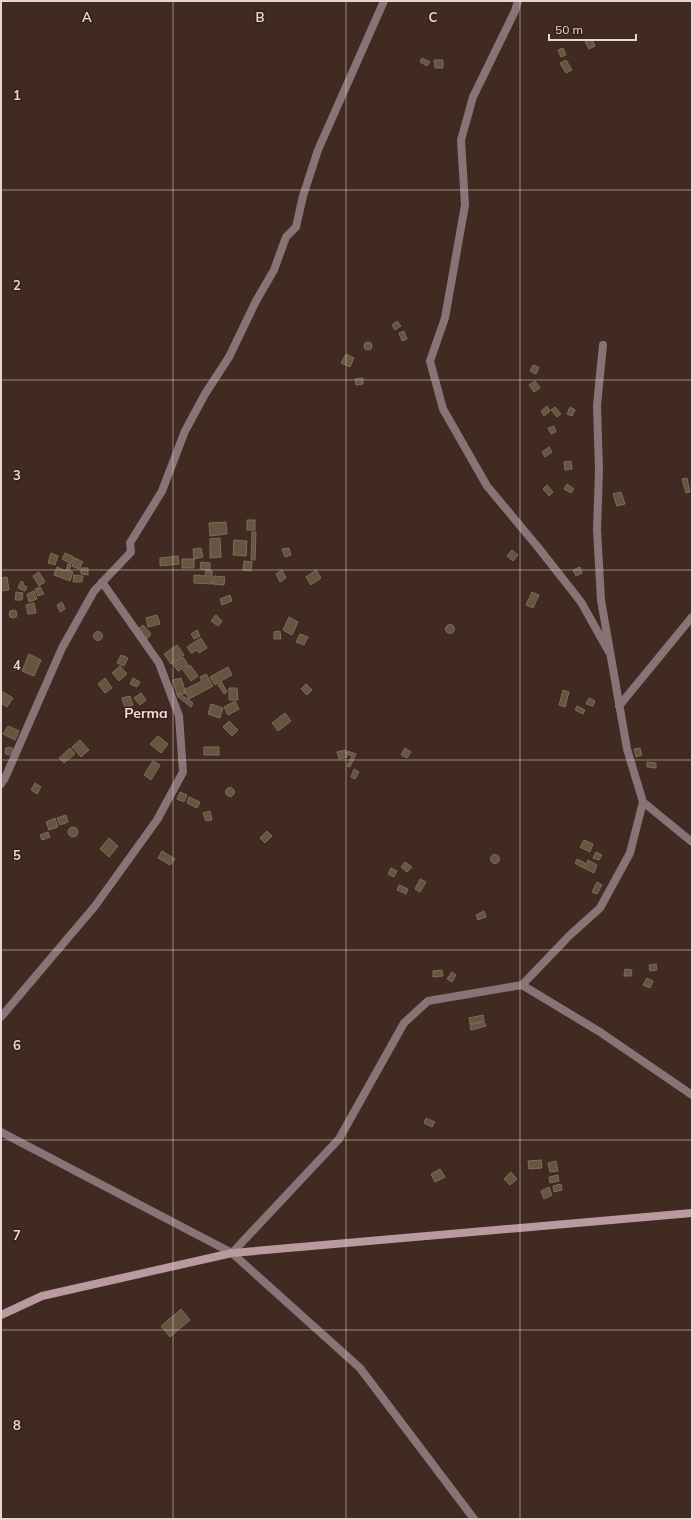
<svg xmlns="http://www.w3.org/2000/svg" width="693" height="1520" font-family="Mulish,sans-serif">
<rect width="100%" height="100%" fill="#412a21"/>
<path fill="#665540" stroke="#7d6c56" d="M592,39L595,46L589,49L585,42Z
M563,48L566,55L561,57L558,50Z
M422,58L430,62L427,66L420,62Z
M434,60H443V68H435Z
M566,60L572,70L566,73L560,63Z
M397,321L401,326L395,330L392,325Z
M404,331L407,339L402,341L399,333Z
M364 346a4 4 0 1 1 8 0a4 4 0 1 1-8 0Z
M346,354L354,358L350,367L341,363Z
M533,365L539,367L536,374L530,371Z
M363,378V384L356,385L355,379Z
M535,381L540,388L534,392L529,385Z
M547,406L550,411L544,416L541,411Z
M555,407L561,414L557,417L551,410Z
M570,407L575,410L572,416L567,414Z
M554,426L556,432L551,434L548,428Z
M549,447L552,452L545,457L542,452Z
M571,461L572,469L565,470L564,462Z
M687,478L690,492L686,493L682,479Z
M567,484L574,489L571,493L564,489Z
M547,485L553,492L549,496L543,489Z
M621,492L625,504L617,506L613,494Z
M247,520H255V530H247Z
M226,522L227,534L210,536L209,523Z
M252,532H256L255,560H251Z
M220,538L221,557L210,558V539Z
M234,540L247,541L246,556L233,555Z
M201,548L203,557L194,559L193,549Z
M289,548L291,555L285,557L282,549Z
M512,550L518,555L513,561L507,556Z
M51,553L58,556L55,565L48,563Z
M65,553L74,557L71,564L62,559Z
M178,556L179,564L160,566V558Z
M75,558L83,562L79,569L72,566Z
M182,559H194V568H182Z
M244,561L252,562L251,571L243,570Z
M201,562L210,563V570L200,569Z
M68,564L71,565L69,571L73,572L70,581L54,575L57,567L66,571Z
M580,567L582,573L576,576L573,570Z
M81,568H88V575L81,574Z
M206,570L212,571V584L194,583V575L205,576Z
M282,570L286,578L280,582L276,574Z
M316,570L321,578L311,585L306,577Z
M39,572L45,582L39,586L33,576Z
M74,575L83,576L82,582H73Z
M214,576L225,577L224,585L213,584Z
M7,577L9,590L1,591V578Z
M21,581L24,583L23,585L27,587L25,591L18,588Z
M40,587L44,594L38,596L35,589Z
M34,591L37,599L29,602L27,594Z
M16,592L23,593L22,600H15Z
M532,592L539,595L533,608L526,605Z
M230,595L232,601L222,605L220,599Z
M62,602L65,609L60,612L57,605Z
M34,603L36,613L28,614L26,605Z
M9 614a4 4 0 1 1 8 0a4 4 0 1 1-8 0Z
M157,615L160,624L148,627L146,618Z
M216,615L222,621L218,626L211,621Z
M289,617L298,622L292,635L283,630Z
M445.5 629a4.5 4.5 0 1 1 9 0a4.5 4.5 0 1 1-9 0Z
M143,625L151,634L147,639L138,629Z
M197,630L200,636L194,639L191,634Z
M280,631L281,639H274V632Z
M93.5 636a4.5 4.5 0 1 1 9 0a4.5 4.5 0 1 1-9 0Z
M300,634L308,637L304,645L296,642Z
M201,638L207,648L199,653L197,650L191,653L187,647Z
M177,645L184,655L171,664L164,654Z
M29,654L41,660L34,676L22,671Z
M121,655L128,658L124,666L117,663Z
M183,657L188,665L178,671L173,664Z
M190,665L198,676L191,681L183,670Z
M120,666L127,674L119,681L112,673Z
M228,667L232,675L221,681L227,692L224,694L217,683L215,685L210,677Z
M206,674L213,686L189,699L184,690L202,681L200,677Z
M105,678L112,688L105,693L98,684Z
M133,678L140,682L137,687L130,684Z
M181,678L186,693L177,695L173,680Z
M306,684L312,690L307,695L301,689Z
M229,688H237L238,700H229Z
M563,690L569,692L565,707L559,705Z
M1,691L13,698L7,707L1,703Z
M141,693L146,700L140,705L134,698Z
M179,693L193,703L191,707L177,696Z
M130,696L133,705L125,708L122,698Z
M589,698L595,701L593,706L586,704Z
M235,701L239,709L228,715L224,707Z
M211,704L223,708L220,718L208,714Z
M577,706L585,710L583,714L575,710Z
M285,713L291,721L278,731L272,723Z
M229,721L238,730L232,736L223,727Z
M8,726L19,731L15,740L3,734Z
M158,736L168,744L161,753L150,744Z
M80,740L89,750L81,757L72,747Z
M204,747H219V755H204Z
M5 751a4 4 0 1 1 8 0a4 4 0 1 1-8 0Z
M70,748L75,754L64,763L59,758Z
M405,748L411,752L407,758L401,755Z
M640,748L642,755L636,757L634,749Z
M346,750L347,757L339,759L337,752Z
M348,751L356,754L350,767L347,766L352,756L347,754Z
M153,761L160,765L151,780L144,775Z
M647,762L656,763V768L647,767Z
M354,769L359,772L355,779L351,777Z
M35,783L41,787L37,794L31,790Z
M225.5 792a4.5 4.5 0 1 1 9 0a4.5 4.5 0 1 1-9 0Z
M180,792L187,795L184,802L177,799Z
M189,797L200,802L197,808L187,803Z
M210,811L212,820L206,821L203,813Z
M66,815L68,822L60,825L57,818Z
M55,818L58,827L49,830L46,822Z
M68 832a5 5 0 1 1 10 0a5 5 0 1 1-10 0Z
M267,831L272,836L265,843L260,838Z
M48,832L50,837L42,840L40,835Z
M109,838L118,846L109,857L100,849Z
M584,840L593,844L590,852L580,847Z
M162,851L175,859L170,865L158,858Z
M596,852L602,855L599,860L593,858Z
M490.5 859a4.5 4.5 0 1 1 9 0a4.5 4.5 0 1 1-9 0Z
M577,859L585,863L583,868L575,863Z
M588,860L597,865L594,873L584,868Z
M405,862L412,867L407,872L401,867Z
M391,868L397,871L394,877L388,874Z
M420,879L426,882L420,892L415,889Z
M597,882L602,885L597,894L592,892Z
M399,885L408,889L406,894L397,890Z
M484,911L486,917L478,920L476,915Z
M656,964L657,970L650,971L649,965Z
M625,969L632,970L631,976H624Z
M442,970L443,976L433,977V971Z
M452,972L456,975L452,982L447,979Z
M647,978L653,981L650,988L643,985Z
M483,1015L484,1021L470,1024L469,1018Z
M484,1022L486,1026L471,1030L470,1025Z
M426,1118L435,1122L432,1127L424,1123Z
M541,1160L542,1168L529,1169L528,1161Z
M556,1161L558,1171L550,1172L548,1163Z
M440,1169L445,1177L435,1182L431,1174Z
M511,1172L517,1179L510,1185L504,1179Z
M558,1175L559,1181L550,1183L549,1177Z
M561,1184L562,1190L554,1192L553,1186Z
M549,1187L552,1195L544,1199L541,1191Z
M181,1309L190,1320L170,1337L161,1326Z"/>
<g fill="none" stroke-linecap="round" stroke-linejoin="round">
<path stroke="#887477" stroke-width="8" d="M518,1L515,11L473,97L461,140L465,205L445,318L430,361L443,409L487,486L537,546L581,602L609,652
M619,706L692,617
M1,784L5,778L62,648L94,591L131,552L130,543L162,491L185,431L205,394L229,357L256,301L274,270L286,237L296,227L303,196L318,150L384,1
M643,802L692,842
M522,985L570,935L600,908L630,853L643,802L627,749L601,600L597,530L599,471L597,405L603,345
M1,1017L95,906L157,820L183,772L179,716L159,663L102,582
M1,1132L232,1253L360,1368L474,1519
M232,1253L339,1139L404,1023L428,1001L522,985L600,1032L692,1095"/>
<path stroke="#ba9a9e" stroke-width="8" d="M1,1315L42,1296L232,1253L692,1213"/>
</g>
<path fill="none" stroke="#e6d6d1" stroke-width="1" stroke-opacity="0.55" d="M173,1V1519M346,1V1519M520,1V1519M1,190H692M1,380H692M1,570H692M1,760H692M1,950H692M1,1140H692M1,1330H692"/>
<g text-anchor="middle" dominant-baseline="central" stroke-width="3" stroke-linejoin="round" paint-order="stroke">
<g font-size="14" font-weight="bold" fill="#fad7de" stroke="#362017">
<text x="146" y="713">Perma</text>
</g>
</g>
<g font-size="13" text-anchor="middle" font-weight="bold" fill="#e6d6d1" stroke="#362017" stroke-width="3" stroke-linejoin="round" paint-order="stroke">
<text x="87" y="22">A</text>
<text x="260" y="22">B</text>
<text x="433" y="22">C</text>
<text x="17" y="100">1</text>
<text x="17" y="290">2</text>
<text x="17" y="480">3</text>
<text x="17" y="670">4</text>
<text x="17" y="860">5</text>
<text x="17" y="1050">6</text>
<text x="17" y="1240">7</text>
<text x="17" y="1430">8</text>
</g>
<rect width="693" height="1520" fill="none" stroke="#e6d6d1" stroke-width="4"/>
<path d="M549 34v6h87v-6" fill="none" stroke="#e6d6d1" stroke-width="2"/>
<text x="555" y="34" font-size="12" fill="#e6d6d1" stroke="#362017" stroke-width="3" paint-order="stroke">50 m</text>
</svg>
